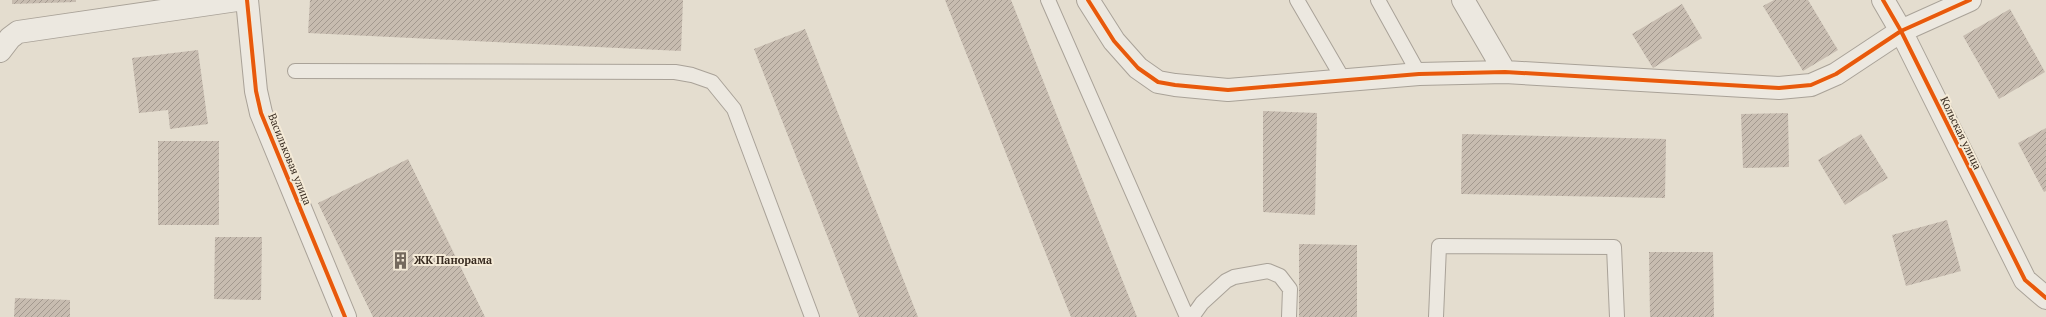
<svg xmlns="http://www.w3.org/2000/svg" width="2046" height="317" font-family="'PT Serif',serif">
<defs>
<pattern id="building-hatch" width="6" height="6" patternUnits="userSpaceOnUse"><rect width="6" height="6" fill="#c7bcb0"/><path d="M-1 1l2-2M0 6l6-6M5 7l2-2" fill="none" stroke="#a3998f"/></pattern>
</defs>
<rect width="100%" height="100%" fill="#e4ddcf"/>
<path fill="url(#building-hatch)" d="M12,0H76V2L12,4Z
M310,0H683L681,51L308,33Z
M945,0H1011L1137,317H1071Z
M1774,0H1808L1838,50L1803,71L1763,6Z
M1682,4L1702,38L1653,68L1632,34Z
M2010,9L2045,72L1999,99L1963,36Z
M805,29L918,317H859L754,49Z
M198,50L208,124L170,129L168,110L139,113L132,58Z
M1263,111L1317,113L1315,215L1263,212Z
M1788,113L1789,167L1743,168L1741,114Z
M2046,128V191L2044,192L2018,143Z
M1462,134L1666,139L1665,198L1461,194Z
M1861,134L1888,178L1845,205L1818,160Z
M158,141H219V225H158Z
M408,159L485,317H373L318,203Z
M1947,220L1961,271L1906,286L1892,235Z
M215,237H262L261,300L214,299Z
M1299,244L1357,245V317H1299Z
M1649,252H1713L1714,317H1650Z
M15,298L70,300V317H14Z"/>
<g fill="none" stroke-linecap="round" stroke-linejoin="round">
<defs>
<path id="lane" d="M1048,0L1187,317
M1297,0L1343,79
M1378,0L1419,74
M295,71L675,72L692,75L712,82L734,109L812,317
M1192,317L1202,303L1226,281L1234,277L1268,271L1280,276L1290,289L1289,317
M1436,317L1439,246L1614,247L1617,317"/>
<path id="street" d="M247,0L256,91L261,113L345,317
M1088,0L1114,41L1138,68L1158,82L1175,85L1228,90L1419,74L1505,72L1779,88L1811,85L1836,74L1901,31L1970,0
M1463,0L1505,72
M1883,0L1901,31L2025,280L2046,298
M0,51L10,38L18,32L237,0"/>
</defs>
<use href="#lane" stroke="#a9a298" stroke-width="16"/>
<use href="#street" stroke="#a9a298" stroke-width="24"/>
<use href="#lane" stroke="#ece8e0" stroke-width="14"/>
<use href="#street" stroke="#ece8e0" stroke-width="22"/>
<defs>
<path id="cycleway" d="M247,0L256,91L261,113L345,317
M1088,0L1114,41L1138,68L1158,82L1175,85L1228,90L1419,74L1505,72L1779,88L1811,85L1836,74L1901,31L1970,0
M1883,0L1901,31L2025,280L2046,298"/>
</defs>
<use href="#cycleway" stroke="#f4ead7" stroke-width="6"/>
<use href="#cycleway" stroke="#e8590c" stroke-width="4"/>
</g>
<defs>
<symbol id="building-bare" viewBox="-9 -9 18 18"><path d="M-4-6H4V6H1V3H-1V6H-4ZM-2.5-4.3h1.7v1.8h-1.7ZM.8-4.3h1.7v1.8H.8ZM-2.5-1h1.7V.8h-1.7ZM.8-1h1.7V.8H.8Z" fill="#74695d" stroke="#f4ead7" stroke-width="2.5" paint-order="stroke"/></symbol>
</defs>
<g fill-rule="evenodd">
<use href="#building-bare" x="388" y="248" width="25" height="25"/>
</g>
<g text-anchor="middle" dominant-baseline="central" stroke-width="4" stroke-linejoin="round" paint-order="stroke">
<g font-size="11" fill="#382b20" stroke="#f4ead7">
<text transform="translate(1961 133) rotate(64)">Кольская улица</text>
<text transform="translate(290 159) rotate(68)">Васильковая улица</text>
</g>
<g font-size="11" font-weight="bold" fill="#382b20" stroke="#f4ead7" text-anchor="start">
<text x="414" y="260">ЖК Панорама</text>
</g>
</g>
</svg>
